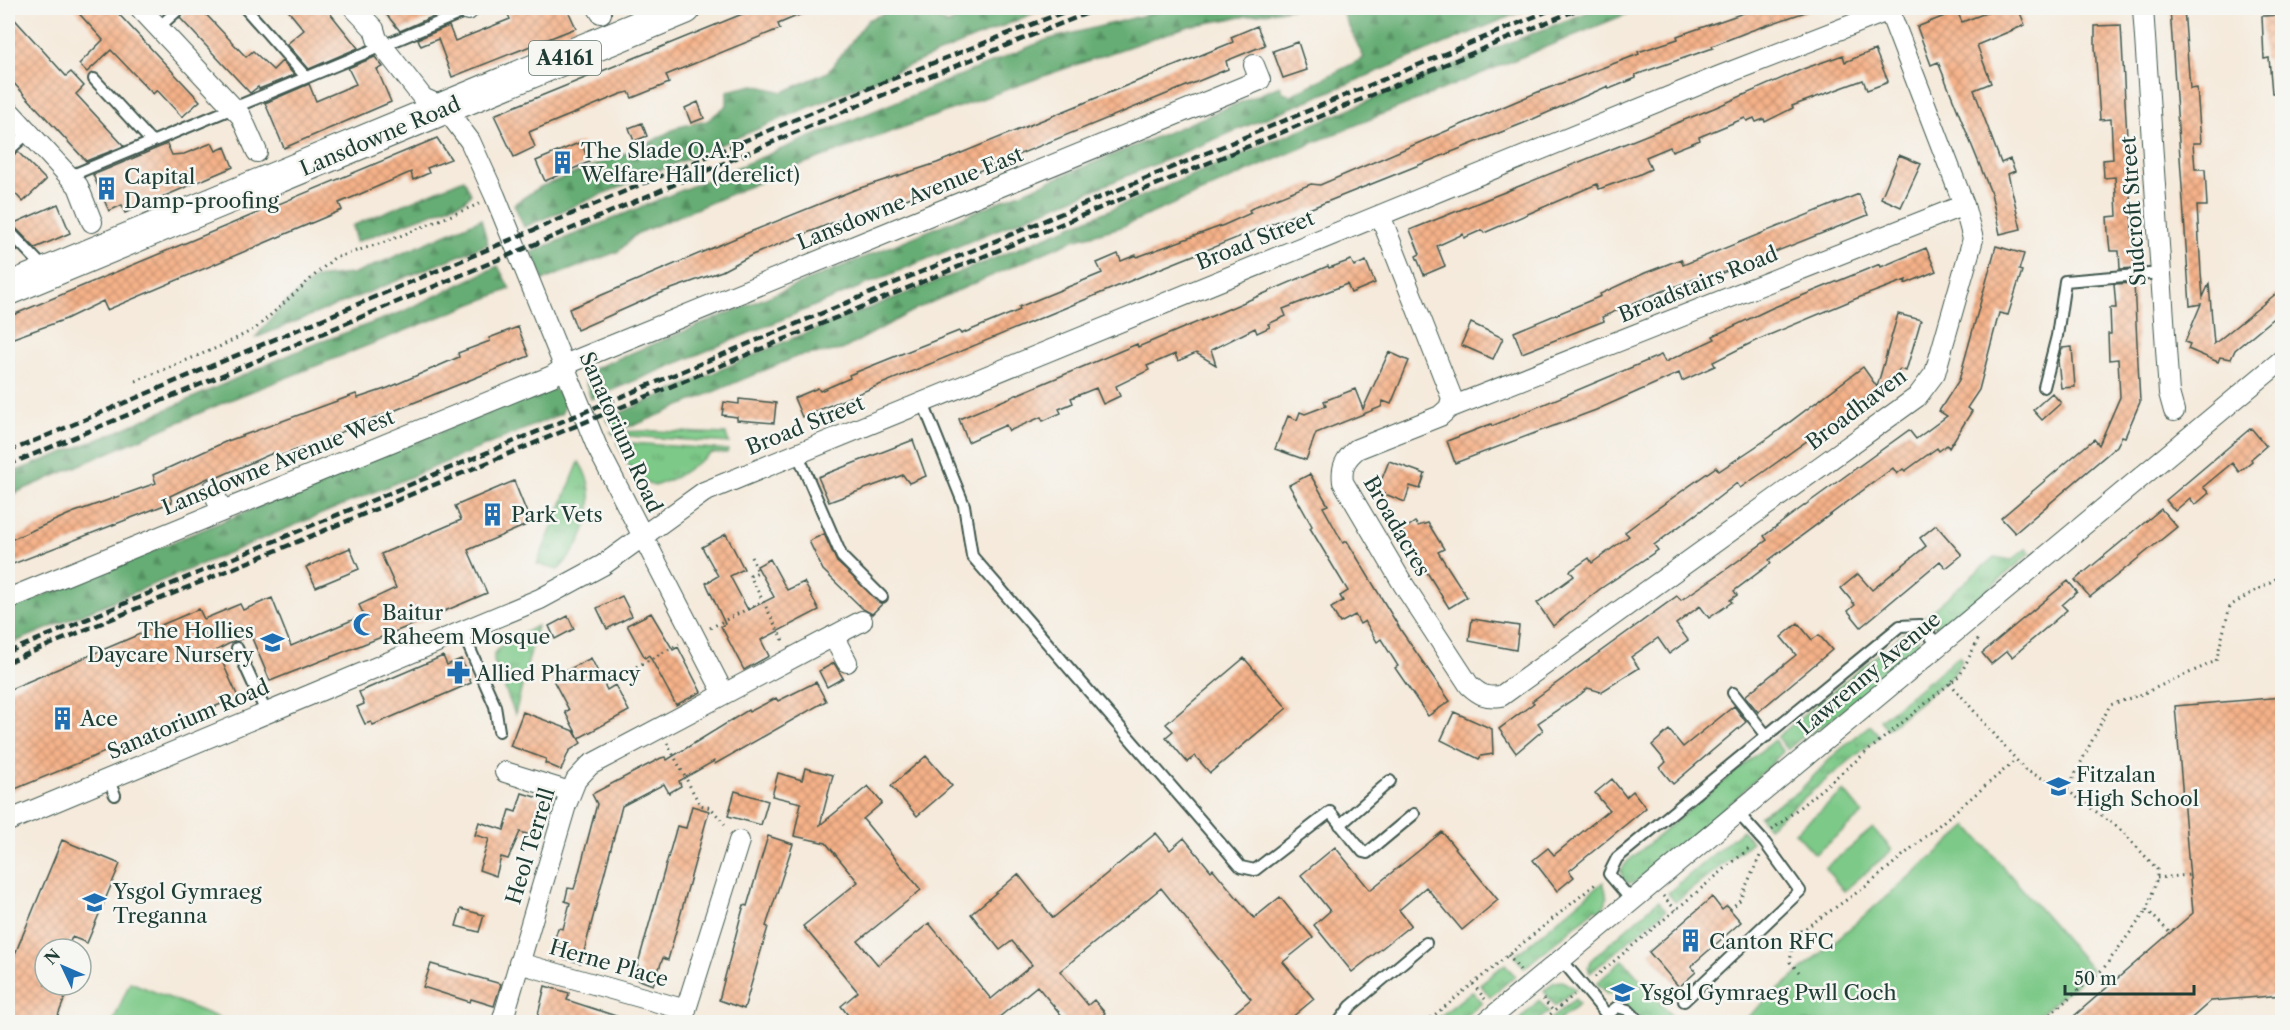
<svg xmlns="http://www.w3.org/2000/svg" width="2290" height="1030" font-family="'Libre Caslon Text',serif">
<defs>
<pattern id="grass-tufts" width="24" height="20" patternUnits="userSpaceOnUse" patternTransform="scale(1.5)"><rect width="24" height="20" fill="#7dc988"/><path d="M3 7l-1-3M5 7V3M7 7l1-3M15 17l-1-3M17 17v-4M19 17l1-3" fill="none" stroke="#66a470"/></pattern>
<pattern id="forest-firs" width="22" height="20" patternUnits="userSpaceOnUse" patternTransform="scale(1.5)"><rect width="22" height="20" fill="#66ad74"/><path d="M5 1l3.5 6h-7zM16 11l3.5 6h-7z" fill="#538e60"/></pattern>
<pattern id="building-cross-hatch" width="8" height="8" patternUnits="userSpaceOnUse" patternTransform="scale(1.5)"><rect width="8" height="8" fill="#f6b289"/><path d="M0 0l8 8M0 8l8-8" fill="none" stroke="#c79271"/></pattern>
</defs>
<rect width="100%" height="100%" fill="#f6f6f2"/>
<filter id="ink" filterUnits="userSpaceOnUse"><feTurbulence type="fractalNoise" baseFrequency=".0167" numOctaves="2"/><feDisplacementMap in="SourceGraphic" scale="12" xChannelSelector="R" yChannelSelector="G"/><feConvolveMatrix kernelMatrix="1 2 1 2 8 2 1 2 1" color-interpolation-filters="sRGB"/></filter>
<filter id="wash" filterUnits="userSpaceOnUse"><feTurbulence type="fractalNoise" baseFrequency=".008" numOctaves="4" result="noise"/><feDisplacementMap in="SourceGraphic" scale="24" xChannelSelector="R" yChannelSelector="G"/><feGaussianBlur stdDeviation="1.35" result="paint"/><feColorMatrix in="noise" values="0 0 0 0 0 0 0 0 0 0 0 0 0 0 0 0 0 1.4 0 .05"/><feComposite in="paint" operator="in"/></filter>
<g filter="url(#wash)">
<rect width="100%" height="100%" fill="#f5eadb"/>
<path fill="url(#grass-tufts)" stroke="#4e835e" stroke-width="1.5" d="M654,431L726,434L729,443L615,435L611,432Z
M617,442L728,450L727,453H712L676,477L655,486C633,478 626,462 617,442Z
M579,462C603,498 586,542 558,570L537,564Z
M2026,549L2031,553L1946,624L1933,626L1921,620L1994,557L2012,560Z
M537,626L515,714L494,661V653L503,644Z
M1905,632L1918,636L1919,647L1827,724L1801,738L1787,750L1777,737Z
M1959,656L1962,660L1953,675L1887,729L1880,720Z
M1870,725L1880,736L1768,827L1759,816L1799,791L1835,754Z
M1774,740L1783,752L1732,802L1635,882L1629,883L1623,880L1621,870L1628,861Z
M1742,830L1752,842L1675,902L1668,893Z
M1603,882C1607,894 1610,903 1599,911L1596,909L1524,968L1515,956Z
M1658,901L1666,910L1590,973L1588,967L1591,960Z
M1623,960L1677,1022H1644L1619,999L1624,994L1617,985L1611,990L1613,993L1608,994L1597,983Z
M1505,964L1515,976L1490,997L1480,984Z
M1562,981L1576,989L1555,1006L1544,991L1554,982Z
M1472,991L1482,1003L1459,1022H1433Z
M1575,999L1579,1004L1557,1022H1547Z
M1539,1000L1549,1012L1536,1022H1517Z"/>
<path fill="url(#forest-firs)" stroke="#427554" stroke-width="1.5" d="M985,8H1046L524,227L514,204L540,187L642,147L678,127L707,121L727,105V91L754,85L783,92L828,72L868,20L894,9L932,15L947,24Z
M1173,8H1294L1189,26L1052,73L800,165L636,234L619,251L543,280L532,252L1046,40Z
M1340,8H1530L591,399L583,373L1280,86L1283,92L1291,95L1364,58Z
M1598,8H1641L1322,139L1121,227L1073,240L916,309L842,350L798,356L633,426L614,428L606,419L796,337L988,261L1483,53Z
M464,179L471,194L464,201L356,242L352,226Z
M481,219L488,244L255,338L282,306L315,278L357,273Z
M498,266L510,289L225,402L8,496V474L107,436L307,347L402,312Z
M551,386L564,399V408L561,414L8,645V610Z"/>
<path fill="#7dc988" stroke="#4e835e" stroke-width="1.5" d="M1844,791L1863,814L1815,854L1795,832Z
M1968,826L2092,970L2031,1022H1750L1746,1018Z
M1873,828L1892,850L1844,891L1825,868Z
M130,982L229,1022H113Z"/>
<g id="blocks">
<path fill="url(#building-cross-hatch)" d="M74,8H113L200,101L182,117L157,90L153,94L111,50L87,72L79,64L103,40Z
M187,8H200L246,57L253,51L273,70L282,61L294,75L259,89L258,87L250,93L180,18Z
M286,8H326L358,48L309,69L287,44L304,30Z
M381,8H441L443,12L400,31Z
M505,8H567L576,28L452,77L438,39L421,46L418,39L449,26L455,41L510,19Z
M757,8H816L778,24L780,29L774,31L666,75L669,83L632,98L629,92L621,94L529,132L535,147L514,157L494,115Z
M1758,8H1810L1811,10L1750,31L1712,46L1713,48L1635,75L1636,78L1609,89L1608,86L1524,123L1159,269L802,417L794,398L818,388L820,391L850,378L849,375L921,346L959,331L961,334L1020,310L1019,307L1102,273L1097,263L1118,254L1121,261L1136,255L1137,257L1224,225L1251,213L1249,210L1256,206L1311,184L1320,185L1538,92L1639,54L1638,52L1678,39L1677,36Z
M1999,8H2018L2025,25L1977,45L1991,83L1974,90L2001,163L2010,159L2015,171L2008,174L2021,229L2000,234L1991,193L1938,62L1931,65L1917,27L1957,11L1962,22Z
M2170,8H2184L2190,89L2197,88L2201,143H2193L2195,169H2205L2207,206H2197L2201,273L2203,297L2209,284L2214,344L2283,288V310L2235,350L2231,359L2220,357L2218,362L2188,349L2190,344L2185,342L2201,304L2190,306Z
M8,12L66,76L71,72L84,86L76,94L124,146L86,161L8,77Z
M2283,15V93H2272L2269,58L2264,59L2262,16Z
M2121,25L2134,268L2120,269L2119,251H2110L2108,232L2107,217L2117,216L2115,177L2104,178L2103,160L2113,159L2111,119L2100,120L2095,46V26Z
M1257,26L1265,45L1226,61L1228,69L937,188L872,211L870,208L847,217L752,255L722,271L663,292L577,330L569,309L750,232L854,190L937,163L1233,42L1231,37Z
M1298,42L1307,70L1283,78L1273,51Z
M1875,50L1888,81L1886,83L1867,90L1863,80L1792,106L1793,108L1765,122L1764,119L1756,122L1754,118L1747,121L1745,118L1699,137L1700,140L1672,151L1670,147L1646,157L1651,169L1638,175L1599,189L1597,184L1484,233L1482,230L1464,238L1463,234L1437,246L1445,266L1424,275L1416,256L1420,254L1410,230L1714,108L1803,69L1843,55L1845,62Z
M375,57L383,67L377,69L391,102L284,148L265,103L309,84L316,101L356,84L348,68Z
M698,102L704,118L691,123L685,108Z
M642,123L647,136L634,141L629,128Z
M437,138L451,159L427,168L429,173L413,180L411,172L358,195L339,203L342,210L107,310L103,301L66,319L8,340V317Z
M581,142L589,162L545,181L536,161Z
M212,143L216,151L225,147L233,167L125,213L122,205L109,211L93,175L167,144L172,155L184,154Z
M18,152L46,180L23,202L8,186L13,180L8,174V158Z
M1899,155L1921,164L1901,207L1881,198Z
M1859,194L1868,215L1702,281L1700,277L1645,298L1602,317L1604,321L1522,353L1514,332L1601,296L1600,294L1645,273L1681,259L1683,265Z
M58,204L70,233L54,240L35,248L12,224Z
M8,240L18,251L8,255Z
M1996,246L2024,254L2019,270L2022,271L2008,315L1999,313L1979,390L1967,408L1972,411L1949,448L1947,445L1939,451L1937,448L1905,471L1903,469L1897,474L1893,468L1769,560L1771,563L1734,591L1737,595L1730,600L1732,602L1709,618L1700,606L1676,624L1688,640L1669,654L1658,638L1631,657L1639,668L1601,692L1588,688L1581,694L1538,723L1543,730L1516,753L1499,729L1534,703L1532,701L1677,596L1681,600L1721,573L1767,540L1764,536L1790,516L1909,430L1916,439L1947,416L1939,411L1959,380Z
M1926,248L1936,271L1905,284L1906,280L1855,299L1755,341L1713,362L1715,366L1682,381L1679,373L1596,410L1455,463L1447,441L1491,424L1492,426L1661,355L1665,362L1715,339L1713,336L1772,308L1880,264L1881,267Z
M1351,260L1354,266L1366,261L1375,283L1351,293L1347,284L1283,309L1286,316L1268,324L1270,327L1257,333L1255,328L1211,350L1216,365L1196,353L1178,361L1175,354L1147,366L1149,370L1116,386L1120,396L1103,404L1096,388L1071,398L1073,403L1059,409L1061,413L1043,421L1041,417L1009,431L1006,425L968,442L959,419L1137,344L1138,347L1212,316L1328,266L1329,268Z
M2134,283L2140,402L2125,437L2122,436L2117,446L2015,533L2001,518L2094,439L2099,445L2120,397L2118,359L2109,360L2108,334H2111L2110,308H2116L2114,284Z
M1898,314L1921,320L1906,371L1900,369L1875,392L1762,473L1740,488L1737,483L1714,501L1654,545L1658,550L1600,589L1553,626L1537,603L1574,576L1570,571L1589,558L1592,563L1629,536L1625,532L1637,523L1716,467L1719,471L1770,437L1863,367L1877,387Z
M1471,323L1503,338L1493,359L1461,345Z
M518,327L529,356L302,448L275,458L273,453L216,478H208L170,496L172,502L8,566V541L72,513L156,483L153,475L225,442L356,394L358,398L388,388L459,357L458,353L490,341L489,338Z
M2072,347L2075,387L2061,388L2058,361L2062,348Z
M1389,352L1409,361L1391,404L1383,401L1381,407L1316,433L1306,460L1275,449L1288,416L1297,420L1300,412L1305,414L1326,406L1324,401L1355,389L1363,409Z
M2052,393L2061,403L2042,420L2033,410Z
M739,399L776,403L774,423L737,420V417L722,415L724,402L739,404Z
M2251,428L2266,446L2251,459L2252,461L2239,472L2232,463L2203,487L2209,493L2195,505L2190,498L2175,511L2166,500Z
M913,440L926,476L909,483L903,475L829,502L818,477Z
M1389,461L1425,474L1420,489L1410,486L1405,502L1377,491Z
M1310,474L1328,505L1323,507L1343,543L1347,541L1402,632L1450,701L1428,716L1395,668L1398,666L1381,639L1377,642L1365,621L1360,624L1355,615L1340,623L1331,608L1343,601L1340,596L1348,591L1310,528L1312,526L1289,485Z
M514,481L531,523L468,550L487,593L412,625L270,681L251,636L234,641L217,650L238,697L8,792V690L199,609L204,619L240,604L243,610L272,598L291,646L364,615L359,605L396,588L381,554L461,520L455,506Z
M2161,509L2177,527L2090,597L2075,580Z
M1415,522L1418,526L1428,523L1444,549L1438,552L1467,597L1449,608L1404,535L1403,530Z
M1936,525L1962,555L1946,568L1940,561L1861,627L1848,611L1855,605L1841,588L1858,574L1872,590L1926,546L1920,538Z
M726,534L744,569L730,576L748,610L774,597L757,566L770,559L787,590L804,582L819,610L761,640L769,656L744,670L721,626L725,624L706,583L718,576L702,547Z
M824,534L837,562L882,604L872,614L863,609L823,570L809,541Z
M350,548L359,569L316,587L306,567Z
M2068,581L2077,592L2062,605L2067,610L2012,657L2007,651L1991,664L1982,653Z
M622,596L632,616L607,629L597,608Z
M651,613L673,650L678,647L701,692L676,705L649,655L645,658L627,625Z
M568,616L574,629L555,639L549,626Z
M1472,619L1519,626L1516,650L1469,641Z
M1798,623L1812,640L1819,635L1832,650L1758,712L1745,696L1796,655L1781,637Z
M443,656L447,665L461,659L471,683L373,725L371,722L365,724L357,707L364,704L359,692Z
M591,658L607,690L615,685L629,711L579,738L565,712L569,710L552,678Z
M1244,658L1287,708L1210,773L1195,756L1187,762L1166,737L1173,731L1166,724Z
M834,663L843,678L827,687L819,671Z
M816,682L826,701L715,764L714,761L679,781L681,786L669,793L664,784L622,806L581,963L555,956L559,943L554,941L558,928L563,929L570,903L565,901L568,888L574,889L578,876L597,804L592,794L661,758L665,757L667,760L748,710L749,712L776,698L778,701Z
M2283,697V995L2211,1001L2186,1023H2066L2193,913L2175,706Z
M1734,706L1746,722L1673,784L1660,768L1666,762L1652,745L1669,730L1683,747Z
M523,712L574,731L581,743L569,751L561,770L545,763L546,759L510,746Z
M1454,712L1492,729L1493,754L1481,756L1479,759L1441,740Z
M926,756L952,786L917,816L891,786Z
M805,768L833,775L820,825L868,786L882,803L863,819L921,890L858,941L878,965L929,923L991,999L1032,965L1012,941L1000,950L971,914L1018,874L1053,918L1156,833L1170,850L1184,838L1211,871L1213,869L1254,918L1280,897L1313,938L1283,962L1314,999L1285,1023H1222L1251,999L1161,888L1060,971L1088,1005L1094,1000L1105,1013L1093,1023H1068L1037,986L992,1023H854L841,1006L858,992L803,926L858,882L826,843L794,836L801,803L772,796L778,773L802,780Z
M1612,779L1626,797L1633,791L1646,808L1569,871L1574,877L1557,891L1533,860L1548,848L1554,855L1609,810L1595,793Z
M735,791L768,801L761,825L728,816Z
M522,793L545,800L530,835L520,832L508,859L501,857L496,876L479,870L489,839L475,835L479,822L504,830L510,810L516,812Z
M692,806L709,811L668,960L663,958L653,985L637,979L641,968L637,967L677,826L686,828Z
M1442,832L1498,900L1462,930L1426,887L1399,910L1411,925L1352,972L1314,925L1330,911L1301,875L1335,847L1370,890Z
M768,836L793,844L766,926L768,927L744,1009L719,1000L740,919L744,905L747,906Z
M62,840L120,864L87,943L72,937L67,949H45V985H70L55,1023H8V971Z
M1712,897L1722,910L1727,906L1741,922L1691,966L1696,972L1679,987L1649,952Z
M461,909L484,915L479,932L456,926Z
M431,964L501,984L494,1006L471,999L470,1002L423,987Z
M545,986L569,993L567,1000L628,1020L627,1023H536Z"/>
</g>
</g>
<g filter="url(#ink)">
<use href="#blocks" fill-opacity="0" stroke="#3f574d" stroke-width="1.5"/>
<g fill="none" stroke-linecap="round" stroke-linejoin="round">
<defs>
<path id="lane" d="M245,8L306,77
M159,27L180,8
M94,79L152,142
M8,151L28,133
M70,176L471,9
M8,230L46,270
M2044,387L2057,336L2065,281L2161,273
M923,403L964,505L972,556L1241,867L1255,870L1330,812L1363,852L1367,853L1414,814
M798,455L842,557L882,597
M462,631L495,706L499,731
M237,648L266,712
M1733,693L1767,736
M108,779L115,795
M1340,825L1390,781
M1632,901L1609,874L1617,858L1900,626L1919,625L1940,646
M1561,959L1607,1015L1617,1007L1628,1010L1640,1022
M1684,1001L1800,891L1765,843L1738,813
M1339,1022L1351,1006L1426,943"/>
<path id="street" d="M140,8L241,116L257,152
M354,8L374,29L377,39L423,98L445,108L470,141L495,196L597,447L724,694
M466,8L468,10
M598,8L601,13
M2143,8L2169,393L2174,411
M8,110L78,186L92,222
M1380,215L1452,398L1449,408L1440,416L1357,449C1345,459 1341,467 1343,482L1403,584L1469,685C1480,695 1486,698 1501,696L1917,397L1935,373L1973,239L1964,205L1889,10
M1449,408L1964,205
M213,489L221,510
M8,599L552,376L574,361L1260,80L1254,65
M833,636L847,662
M505,772L570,792
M8,821L540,599L603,565L704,492L1720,76L1895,8
M519,963L686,1010
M502,1022L566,805L576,780L590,765L862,621
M682,1022L739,841
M1486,1022L2282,360"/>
<path id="primary" d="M8,289L685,8"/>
</defs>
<use href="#lane" stroke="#3f574d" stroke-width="14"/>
<use href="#street" stroke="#3f574d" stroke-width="22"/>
<use href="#primary" stroke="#3f574d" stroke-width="34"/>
<path stroke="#3f574d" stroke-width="3" stroke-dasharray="1.5 4.5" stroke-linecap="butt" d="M136,381L219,347L255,329L334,258L385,242L479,204
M751,557L758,572L750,576L763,601
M710,628L763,601L783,641
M615,678L679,644
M1950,683L2025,770L2067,790L2110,705L2142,694L2216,661L2230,606L2282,575
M667,743L700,805L711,808L728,828
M2067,790L2122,831L2157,869V878L2147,910L2170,933
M1772,830L1960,675L1980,636
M2157,878L2190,875
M1663,896L1676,910
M1730,909L1739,901L1760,856
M1508,955L1520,970
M1799,972L1790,962L1794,936L1868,885L2016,760
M1595,977L1751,847
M1473,984L1485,999
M1543,999L1554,1012
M1426,1022L1598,882
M1541,1022L1574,995
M2041,1022L2103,969L2147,910"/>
<use href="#lane" stroke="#fff" stroke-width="10"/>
<use href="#street" stroke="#fff" stroke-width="20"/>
<use href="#primary" stroke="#fff" stroke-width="32"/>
<path stroke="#1f3d34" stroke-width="4.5" stroke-dasharray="9 4.5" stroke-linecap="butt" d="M8,452L879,84L1074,8
M8,465L545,240L873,99L1100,8
M8,652L1555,8
M8,662L1581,8"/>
</g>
</g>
<defs>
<symbol id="building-bare" viewBox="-9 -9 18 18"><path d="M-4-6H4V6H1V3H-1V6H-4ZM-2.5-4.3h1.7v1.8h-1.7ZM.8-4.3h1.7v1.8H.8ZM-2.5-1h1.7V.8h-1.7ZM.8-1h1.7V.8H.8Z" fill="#1f6fb2" stroke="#f6f6f2" stroke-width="2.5" paint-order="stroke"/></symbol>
<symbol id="mosque-bare" viewBox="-9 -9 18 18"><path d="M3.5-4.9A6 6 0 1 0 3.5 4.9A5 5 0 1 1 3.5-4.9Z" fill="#1f6fb2" stroke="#f6f6f2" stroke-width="2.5" paint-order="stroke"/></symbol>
<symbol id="school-bare" viewBox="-9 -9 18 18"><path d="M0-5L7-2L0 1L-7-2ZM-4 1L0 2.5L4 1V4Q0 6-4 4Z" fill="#1f6fb2" stroke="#f6f6f2" stroke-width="2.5" paint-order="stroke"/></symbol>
<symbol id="pharmacy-bare" viewBox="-9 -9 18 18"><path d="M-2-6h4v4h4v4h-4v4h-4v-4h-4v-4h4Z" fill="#1f6fb2" stroke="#f6f6f2" stroke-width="2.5" paint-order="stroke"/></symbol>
</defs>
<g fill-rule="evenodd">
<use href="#building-bare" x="546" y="146" width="33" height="33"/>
<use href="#building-bare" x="90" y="172" width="33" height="33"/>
<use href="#building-bare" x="476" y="498" width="33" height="33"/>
<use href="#mosque-bare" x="348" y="608" width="33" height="33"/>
<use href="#school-bare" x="256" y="626" width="33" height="33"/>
<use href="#pharmacy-bare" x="442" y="656" width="33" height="33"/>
<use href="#building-bare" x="46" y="702" width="33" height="33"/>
<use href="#school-bare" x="2042" y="770" width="33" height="33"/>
<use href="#school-bare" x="78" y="886" width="33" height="33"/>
<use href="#building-bare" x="1674" y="924" width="33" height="33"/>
<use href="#school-bare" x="1606" y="976" width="33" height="33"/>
</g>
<g text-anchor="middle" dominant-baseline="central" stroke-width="5" stroke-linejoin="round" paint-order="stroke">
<rect fill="#f6f6f2" stroke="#60746d" stroke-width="1.5" x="529" y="41" width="72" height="34" rx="4.5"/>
<g font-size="20" font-weight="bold" fill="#1f3d34">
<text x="565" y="58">A4161</text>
</g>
<g font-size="21" fill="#1f3d34" stroke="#f6f6f2">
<text transform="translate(380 136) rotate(-23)">Lansdowne Road</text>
<text transform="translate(910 198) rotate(-22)">Lansdowne Avenue East</text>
<text transform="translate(2133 211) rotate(-94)">Sudcroft Street</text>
<text transform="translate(1255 240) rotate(-22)">Broad Street</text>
<text transform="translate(1698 284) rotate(-22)">Broadstairs Road</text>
<text transform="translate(1856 409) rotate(-37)">Broadhaven</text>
<text transform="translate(805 425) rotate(-22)">Broad Street</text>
<text transform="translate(621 432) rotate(66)">Sanatorium Road</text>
<text transform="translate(278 462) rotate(-22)">Lansdowne Avenue West</text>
<text transform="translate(1397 526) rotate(60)">Broadacres</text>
<text transform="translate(1869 673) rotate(-40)">Lawrenny Avenue</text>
<text transform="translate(188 719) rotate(-23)">Sanatorium Road</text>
<text transform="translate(530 846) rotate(-73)">Heol Terrell</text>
<text transform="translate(609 963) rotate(16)">Herne Place</text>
</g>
<g font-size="21" fill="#1f3d34" stroke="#f6f6f2" text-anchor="start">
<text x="581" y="150">The Slade O.A.P.<tspan x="581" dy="24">Welfare Hall (derelict)</tspan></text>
<text x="124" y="176">Capital<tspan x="124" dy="24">Damp-proofing</tspan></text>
<text x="511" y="514">Park Vets</text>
<text x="382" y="612">Baitur<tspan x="382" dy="24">Raheem Mosque</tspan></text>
<text x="254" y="630" text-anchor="end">The Hollies<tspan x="254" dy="24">Daycare Nursery</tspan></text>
<text x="476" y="673">Allied Pharmacy</text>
<text x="80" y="718">Ace</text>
<text x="2076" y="774">Fitzalan<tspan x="2076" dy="24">High School</tspan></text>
<text x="113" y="891">Ysgol Gymraeg<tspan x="113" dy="24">Treganna</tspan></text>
<text x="1709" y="941">Canton RFC</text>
<text x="1640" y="992">Ysgol Gymraeg Pwll Coch</text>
</g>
</g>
<rect width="2290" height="1030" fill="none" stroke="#f6f6f2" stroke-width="30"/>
<g transform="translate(63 967) rotate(314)"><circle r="28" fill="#f6f6f2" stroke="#a0aca6" stroke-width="1.5"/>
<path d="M0-4.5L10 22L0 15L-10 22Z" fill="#1f6fb2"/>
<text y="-9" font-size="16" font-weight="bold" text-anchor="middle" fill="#1f3d34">N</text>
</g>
<path d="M2065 985v9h129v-9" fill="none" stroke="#1f3d34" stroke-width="3"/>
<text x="2074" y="985" font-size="18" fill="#1f3d34" stroke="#f6f6f2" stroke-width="4.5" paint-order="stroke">50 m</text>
</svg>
